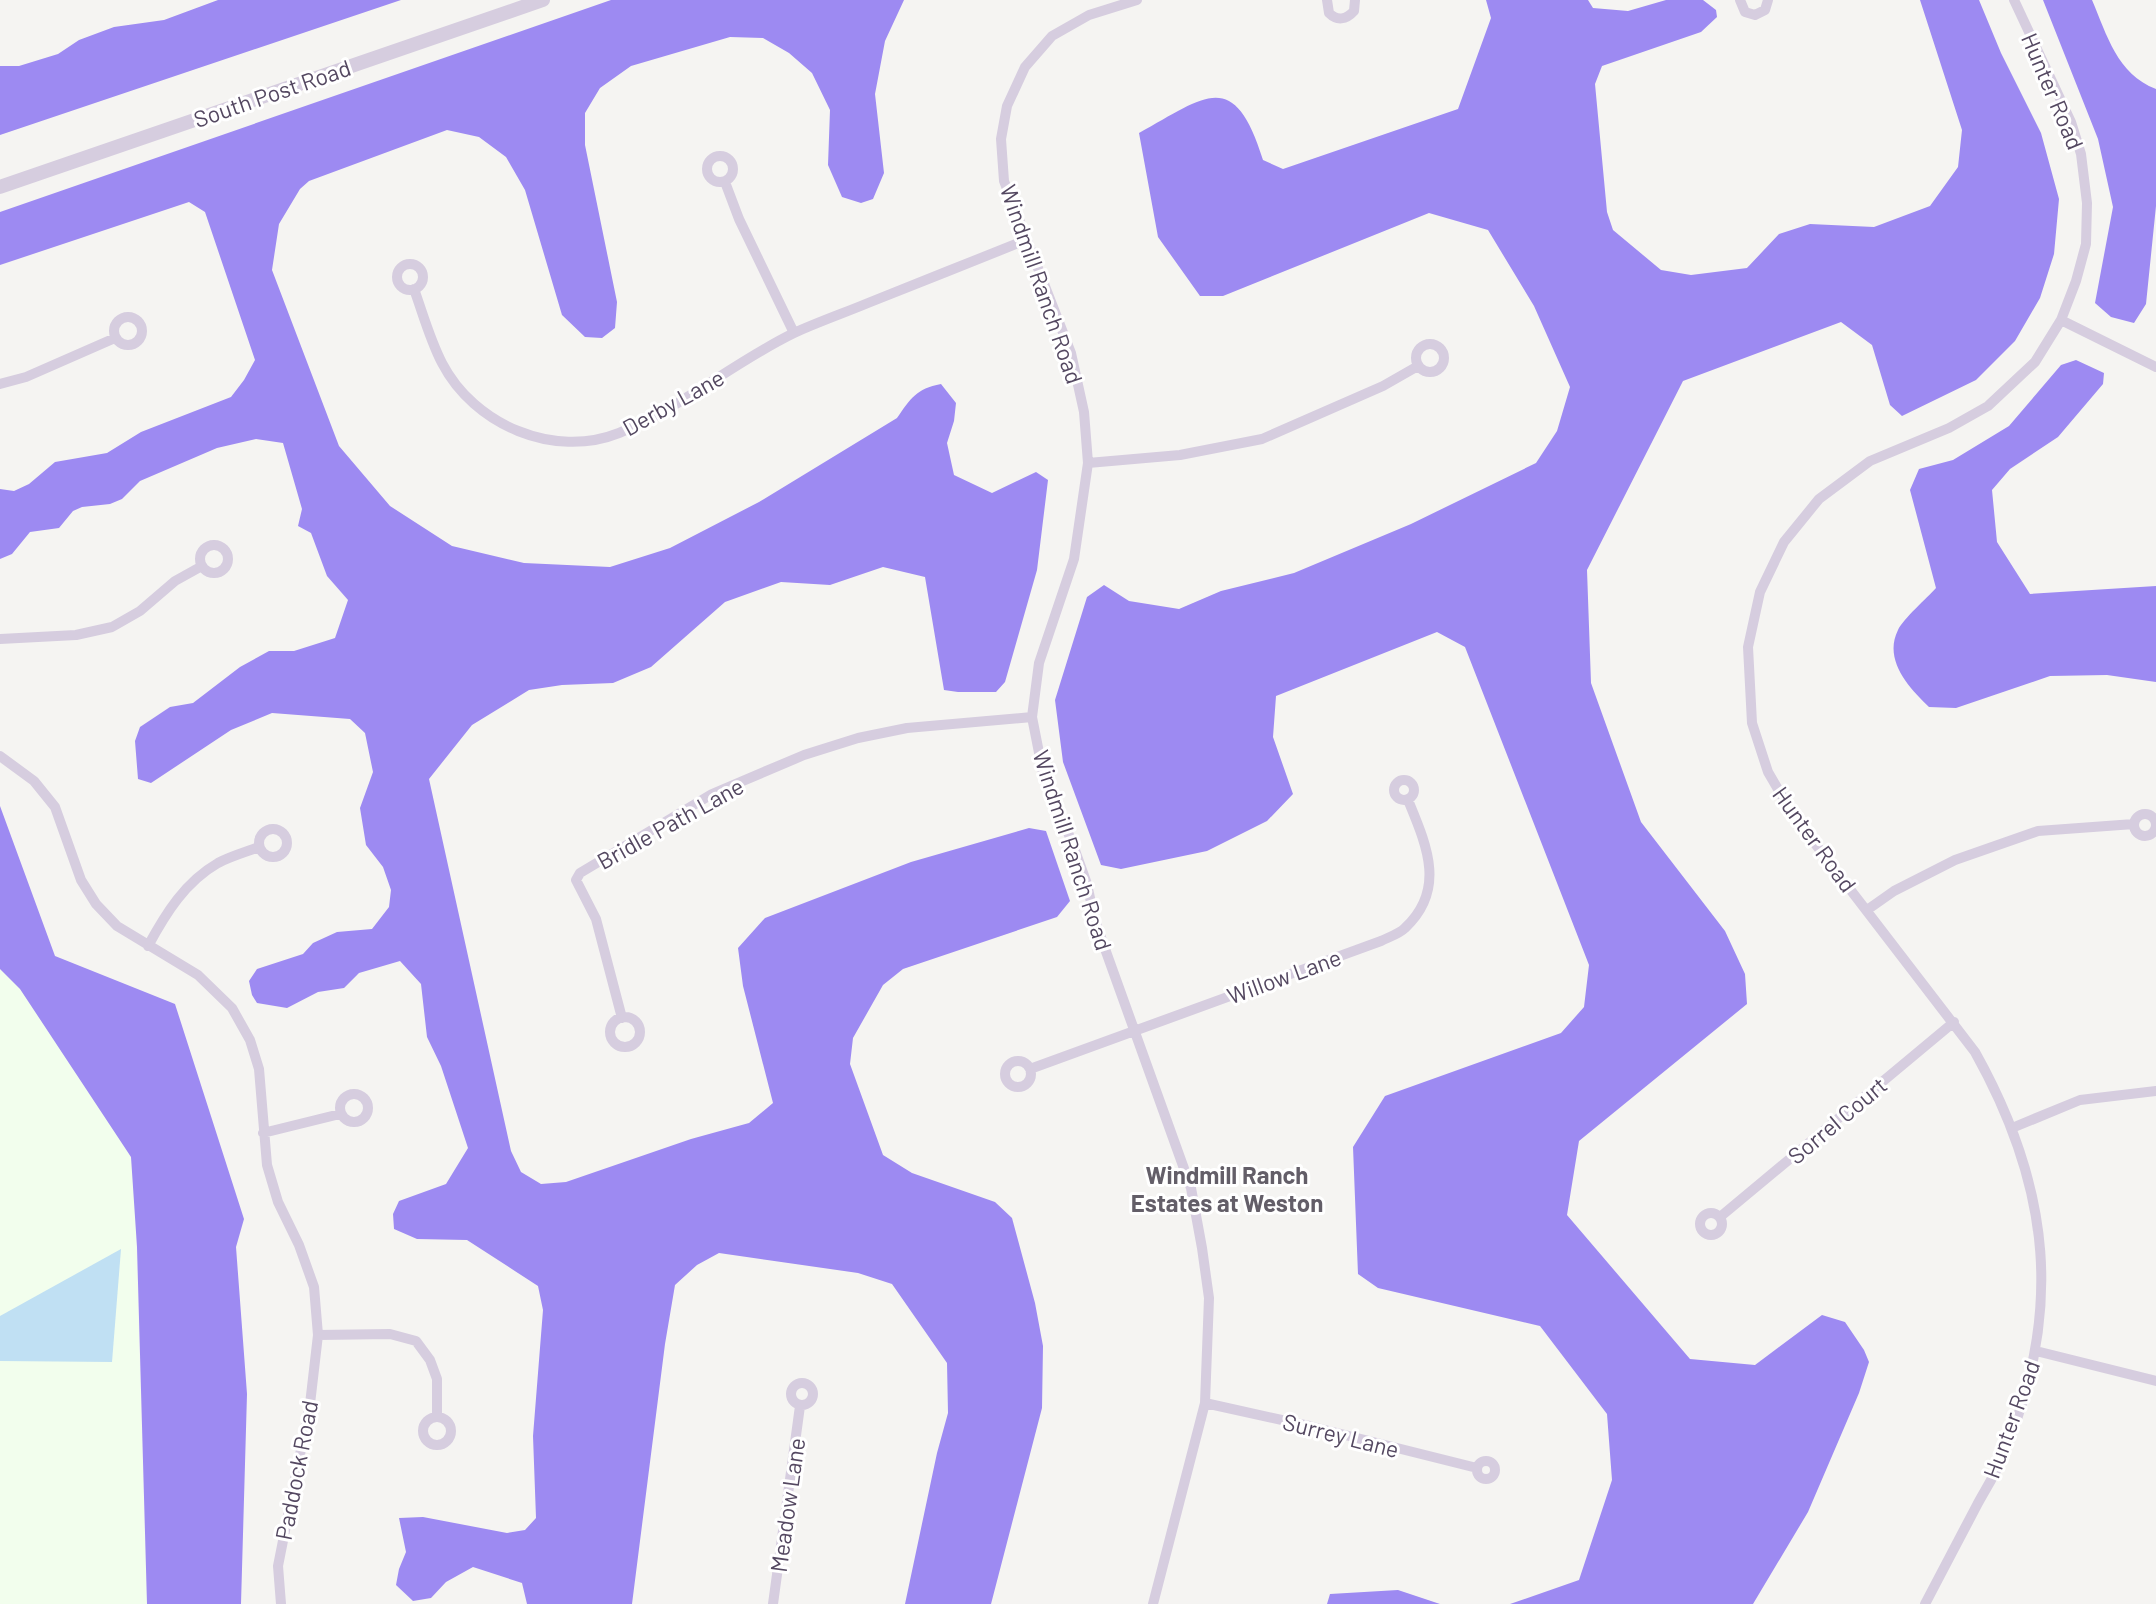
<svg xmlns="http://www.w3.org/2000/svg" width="2156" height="1604" font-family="Barlow,sans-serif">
<rect width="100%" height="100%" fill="#f5f4f2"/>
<path fill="#f2feed" d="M0,969L21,989L116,1124L134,1166L147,1604H0Z"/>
<path fill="#c0e0f3" d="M121,1249L112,1362L0,1361V1316Z"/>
<path fill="#9d8af2" d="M218,0H401L0,135V66H19L58,54L79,40L114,27L164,20Z
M611,0H904L885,41L875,94L884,173L873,199L861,203L842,197L828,165L830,110L812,73L789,53L763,38L730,37L631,66L600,88L585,113V145L617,302L615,328L602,338L585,337L562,315L525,190L506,157L479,137L447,130L309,181L300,189L279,224L272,270L339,446L390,506L452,546L524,563L610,567L670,548L759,502L897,418C911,398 916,389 941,384L956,403L954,421L947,443L954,475L992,493L1036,472L1048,480L1037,570L1005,682L996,692H958L944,690L925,577L883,567L830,585L781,582L725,602L651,667L613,683L562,685L529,690L472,725L429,779L511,1151L521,1172L541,1184L566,1182L691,1139L749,1123L773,1103L743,986L738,948L765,918L911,862L1029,828L1046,831L1070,901L1057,917L903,969L883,985L853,1038L850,1064L883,1155L912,1173L995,1202L1012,1218L1035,1303L1043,1346L1042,1408L991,1604H905L937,1453L948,1413L947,1363L892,1284L858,1273L719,1253L697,1265L675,1285L665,1344L632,1604H527L522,1583L473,1567L446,1582L431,1598L413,1601L396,1585L399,1569L406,1552L399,1518L423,1517L507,1533L525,1530L536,1518L533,1436L543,1310L538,1286L467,1240L417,1239L394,1229L393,1214L399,1201L446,1184L468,1148L441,1066L427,1037L421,984L400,961L359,973L344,988L318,992L287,1008L257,1003L252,995L249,981L257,969L303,954L313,943L337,932L372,929L389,907L391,890L383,867L366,845L360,808L373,772L365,733L350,719L272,713L231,730L151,783L138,779L135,741L140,727L170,707L193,703L240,667L269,651H294L335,638L348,600L327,576L311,533L298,526L302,509L283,443L256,439L217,448L140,481L122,499L110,504L82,507L73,511L59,528L30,532L12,554L0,559V489L14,491L29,484L55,462L107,453L141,432L231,397L244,380L255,360L205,212L189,202L0,265V212Z
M1486,0H1588L1593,8L1628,11L1666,0H1703L1716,10L1717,17L1701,32L1602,66L1595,84L1607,212L1613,230L1661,270L1691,275L1747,268L1779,234L1810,224L1874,227L1930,206L1958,167L1962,130L1920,0H1979L2001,53L2041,133L2059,199L2054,254L2040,298L2015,341L1976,380L1902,416L1890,405L1872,345L1841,322L1683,381L1587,570L1591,683L1641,822L1725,931L1745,974L1747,1004L1579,1141L1567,1215L1690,1359L1755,1365L1822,1315L1845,1322L1864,1350L1869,1362L1859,1393L1808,1512L1753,1604H1510L1579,1580L1612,1480L1607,1414L1540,1326L1378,1288L1358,1274L1353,1147L1385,1096L1561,1033L1584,1007L1589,965L1465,647L1437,632L1276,696L1273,737L1293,794L1267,821L1207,851L1121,869L1101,865L1063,762L1055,700L1087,597L1104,585L1129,601L1179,609L1221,591L1294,573L1411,524L1536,463L1557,431L1570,387L1534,306L1488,230L1429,213L1223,296H1200L1158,237L1139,133C1206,96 1234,67 1263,160L1283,169L1458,109L1491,18Z
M2043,0H2092C2107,35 2117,74 2156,89V206L2146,304L2134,323L2111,317L2095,303L2113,207L2098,139Z
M2076,360L2104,373L2103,384L2058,437L2010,469L1992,490L1997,542L2030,594L2156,586V682L2107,675L2050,676L1956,708L1929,707C1909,688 1883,660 1898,630C1903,619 1927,598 1936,588L1910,490L1919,469L1953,460L2009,426L2061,365Z
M0,806L55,956L175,1004L244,1219L236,1247L247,1394L241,1604H147L137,1247L131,1157L20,989L0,969Z
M1398,1590L1440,1604H1327L1330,1594Z"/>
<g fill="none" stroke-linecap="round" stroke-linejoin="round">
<path stroke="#d6cddf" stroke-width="10" d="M1137,0L1089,15L1052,36L1025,67L1007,106L1001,139L1004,181L1071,353L1084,412L1088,463L1074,559L1039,663L1032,717L1044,778L1072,842L1087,884L1095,921L1191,1188L1202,1248L1209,1298L1205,1403L1153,1604
M1327,0L1329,13C1337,21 1346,20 1354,11L1355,0
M1740,0L1745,12L1755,15L1765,10L1768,0
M707 169a13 13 0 1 1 26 0a13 13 0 1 1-26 0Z
M725,182L739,219L794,333
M397 277a13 13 0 1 1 26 0a13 13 0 1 1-26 0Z
M414,289C423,314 430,340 442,363C474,425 554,459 619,433C681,408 734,362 794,333C818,322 844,313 868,303C921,282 973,261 1026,240
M114 331a14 14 0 1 1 28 0a14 14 0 1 1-28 0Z
M2061,320L2156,367
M1416 358a14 14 0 1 1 28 0a14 14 0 1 1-28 0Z
M0,384L26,377L115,338
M1088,463L1180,455L1262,439L1383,386L1418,366
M200 559a14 14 0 1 1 28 0a14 14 0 1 1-28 0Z
M0,639L76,635L112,627L140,611L175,581L202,566
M0,756L34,781L55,807L81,880L96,904L117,926L198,975L232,1008L250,1040L259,1069L267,1165L278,1202L299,1245L314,1287L318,1335L310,1404L278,1566L281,1604
M1394 790a10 10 0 1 1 20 0a10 10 0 1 1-20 0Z
M2134 825a11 11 0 1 1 22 0a11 11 0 1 1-22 0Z
M259 843a14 14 0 1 1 28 0a14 14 0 1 1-28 0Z
M1867,910L1894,891L1955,860L2038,831L2134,824
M148,946C166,913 185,882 218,863C231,856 246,852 259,847
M610 1032a15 15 0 1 1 30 0a15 15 0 1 1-30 0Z
M622,1018L596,919L576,880L580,873L712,794L804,755L858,738L907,728L1032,717
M1005 1074a13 13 0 1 1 26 0a13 13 0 1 1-26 0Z
M1030,1069L1381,941C1389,937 1399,934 1405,928C1447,889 1426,844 1408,800
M340 1108a14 14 0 1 1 28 0a14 14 0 1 1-28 0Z
M2012,1128L2080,1100L2156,1091
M263,1133L340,1114
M1700 1224a11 11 0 1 1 22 0a11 11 0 1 1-22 0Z
M1720,1217L1954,1022
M318,1335L390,1334L416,1341L430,1360L437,1379V1417
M2036,1351L2156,1381
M791 1394a11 11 0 1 1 22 0a11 11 0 1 1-22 0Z
M1205,1403L1309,1426L1477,1468
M423 1431a14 14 0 1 1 28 0a14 14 0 1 1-28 0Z
M1477 1470a9 9 0 1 1 18 0a9 9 0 1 1-18 0Z
M773,1604L800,1406
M1925,1604C1942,1571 1960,1538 1977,1505C1985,1490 1995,1475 2002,1458C2064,1313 2051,1188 1975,1052L1793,815L1768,772L1752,723L1748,647L1760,592L1784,542L1819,499L1870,461L1949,428L1988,406L2035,362L2061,320L2076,281L2086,244L2087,203L2081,154L2071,122L2014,0"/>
<path stroke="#d6cddf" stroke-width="14" d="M0,187L543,0"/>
</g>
<g text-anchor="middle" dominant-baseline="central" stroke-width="6" stroke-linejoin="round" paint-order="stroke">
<g font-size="23" fill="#544861" stroke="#fff">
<text transform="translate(2053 91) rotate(67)">Hunter Road</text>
<text transform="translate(272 93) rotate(-19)">South Post Road</text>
<text transform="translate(1042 284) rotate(71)">Windmill Ranch Road</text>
<text transform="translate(673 402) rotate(-29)">Derby Lane</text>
<text transform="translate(670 823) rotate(-29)">Bridle Path Lane</text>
<text transform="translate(1815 839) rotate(54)">Hunter Road</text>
<text transform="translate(1073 850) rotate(72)">Windmill Ranch Road</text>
<text transform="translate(1284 976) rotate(-20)">Willow Lane</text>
<text transform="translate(1837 1120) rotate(-40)">Sorrel Court</text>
<text transform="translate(2011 1419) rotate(-70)">Hunter Road</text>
<text transform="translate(1341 1435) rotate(14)">Surrey Lane</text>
<text transform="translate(296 1470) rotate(-79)">Paddock Road</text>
<text transform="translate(787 1505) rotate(-82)">Meadow Lane</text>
</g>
<g font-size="24" font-weight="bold" fill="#635e68" stroke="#fff">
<text x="1227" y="1174">Windmill Ranch<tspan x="1227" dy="28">Estates at Weston</tspan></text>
</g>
</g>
</svg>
